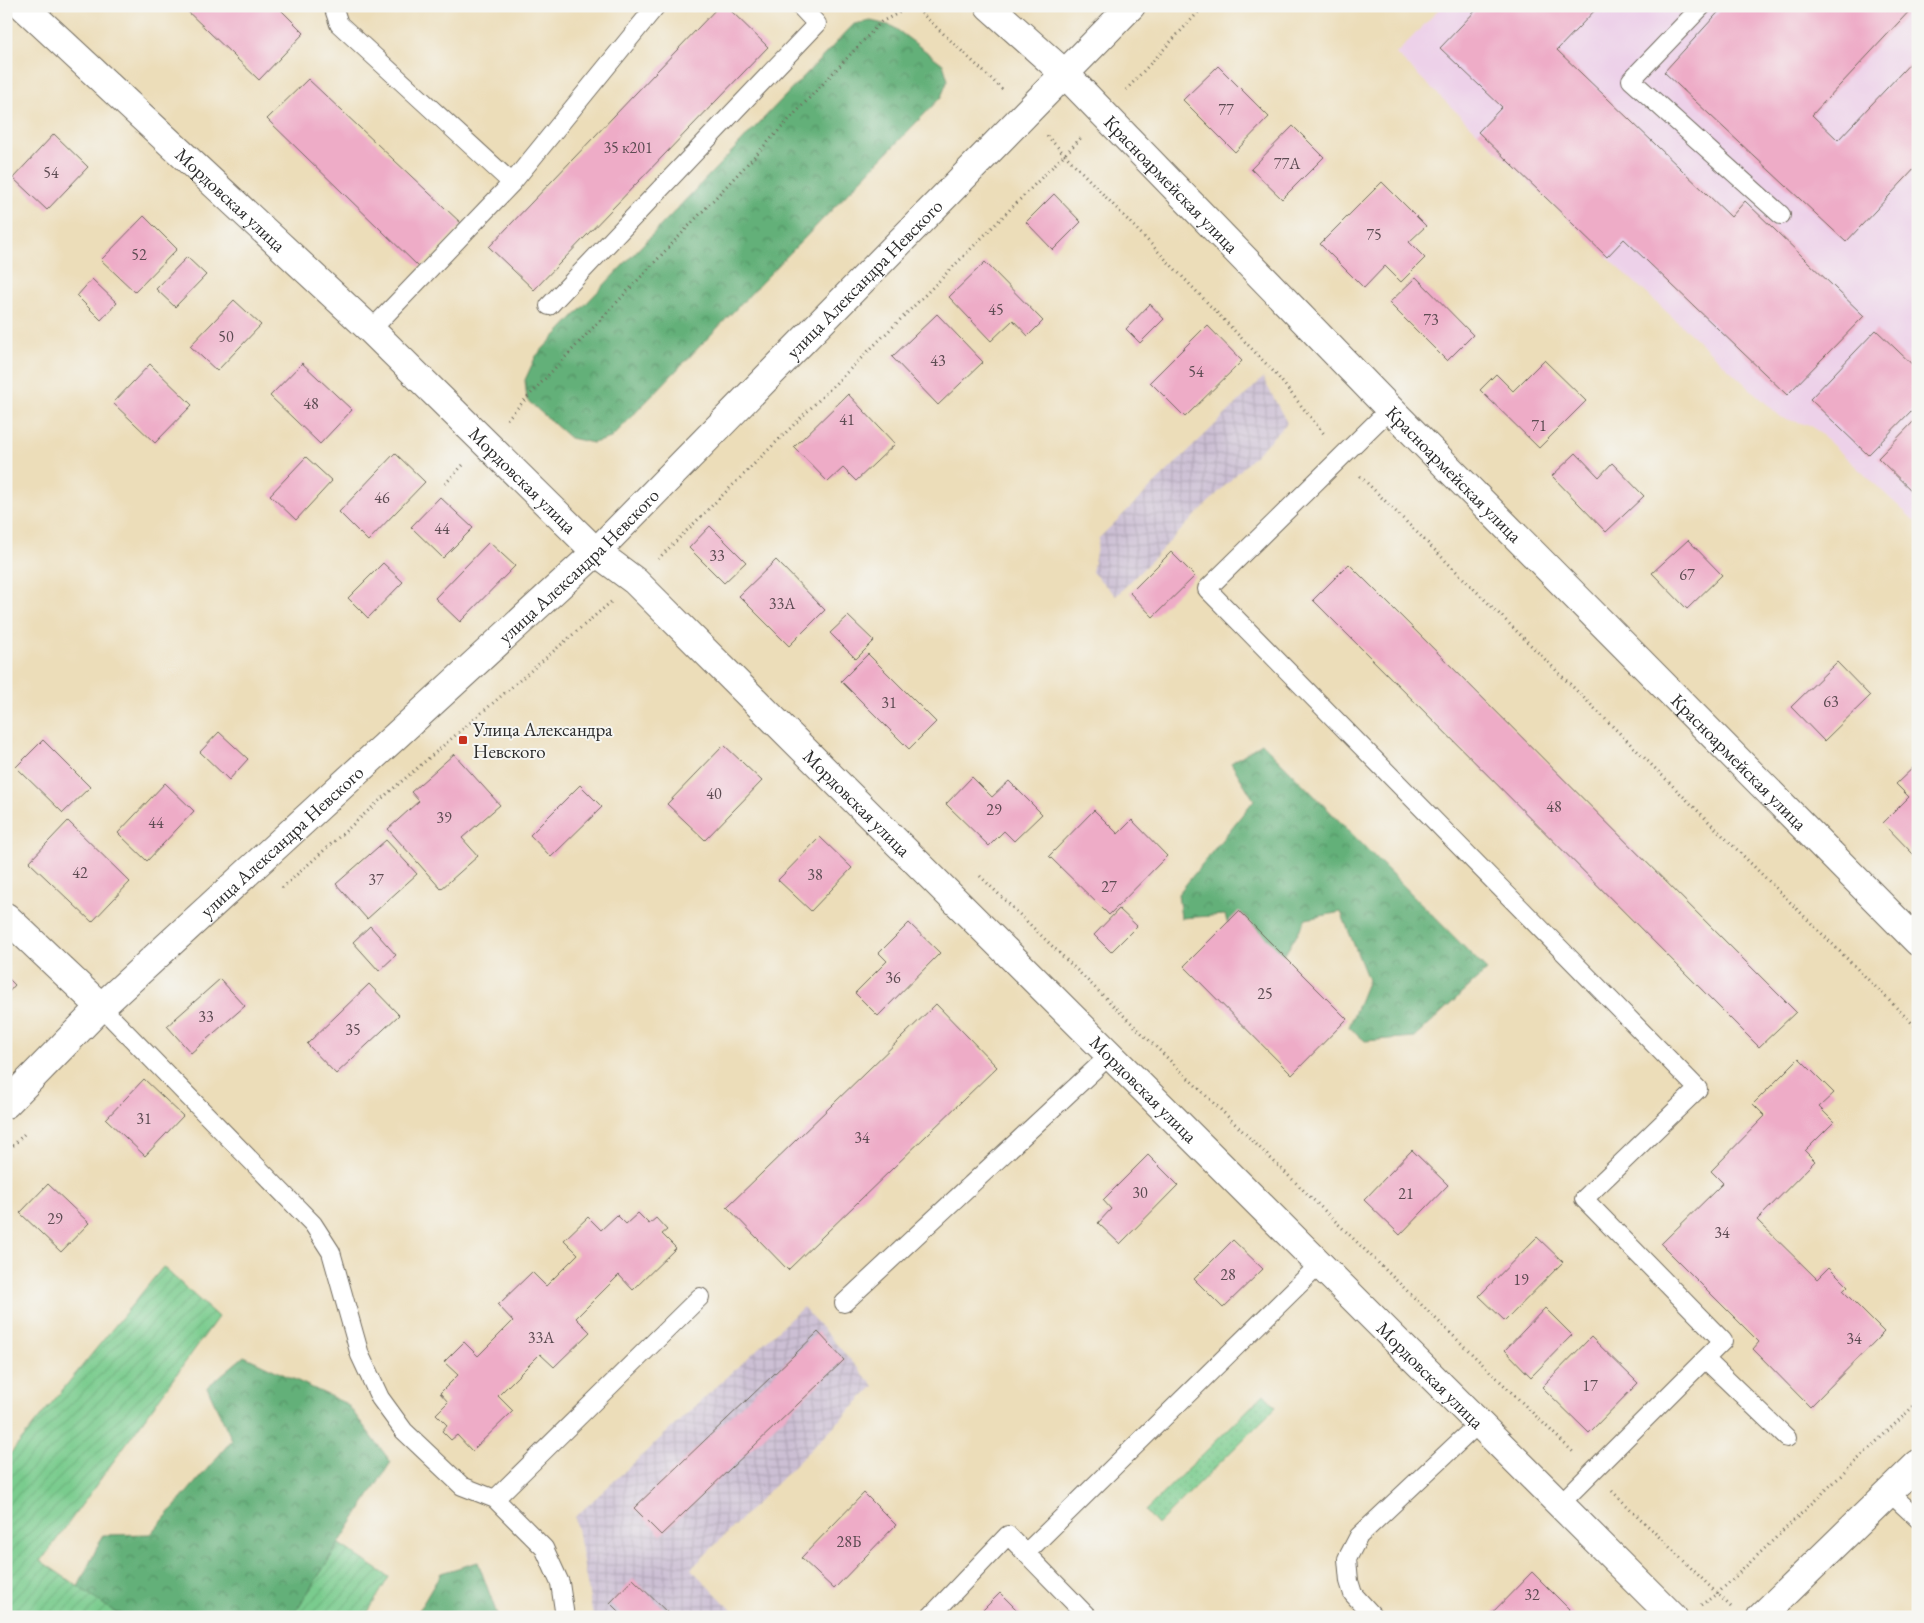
<svg xmlns="http://www.w3.org/2000/svg" width="1924" height="1623" font-family="'EB Garamond',serif">
<defs>
<pattern id="industrial-grid" width="8" height="8" patternUnits="userSpaceOnUse" patternTransform="scale(1.25)"><rect width="8" height="8" fill="#ccbfd4"/><path d="M0 4h8M4 0v8" fill="none" stroke="#afa4b6"/></pattern>
<pattern id="grass-dots" width="8" height="8" patternUnits="userSpaceOnUse" patternTransform="scale(1.25)"><rect width="8" height="8" fill="#7acc8e"/><path d="M2 2h.1M6 6h.1" fill="none" stroke="#6aaf7b" stroke-width="1.8" stroke-linecap="round"/></pattern>
<pattern id="forest-crowns" width="20" height="18" patternUnits="userSpaceOnUse" patternTransform="scale(1.25)"><rect width="20" height="18" fill="#63b079"/><path d="M2 6a3 3 0 1 1 6 0M12 15a3 3 0 1 1 6 0" fill="none" stroke="#528f63"/></pattern>
<pattern id="garden-furrows" width="10" height="10" patternUnits="userSpaceOnUse" patternTransform="scale(1.25)"><rect width="10" height="10" fill="#7acc8e"/><path d="M-1 1l2-2M0 10L10 0M9 11l2-2" fill="none" stroke="#6aaf7b"/></pattern>
</defs>
<rect width="100%" height="100%" fill="#f6f6f2"/>
<filter id="ink" filterUnits="userSpaceOnUse"><feTurbulence type="fractalNoise" baseFrequency=".02" numOctaves="2"/><feDisplacementMap in="SourceGraphic" scale="10" xChannelSelector="R" yChannelSelector="G"/><feConvolveMatrix kernelMatrix="1 2 1 2 8 2 1 2 1" color-interpolation-filters="sRGB"/></filter>
<filter id="wash" filterUnits="userSpaceOnUse"><feTurbulence type="fractalNoise" baseFrequency=".0096" numOctaves="4" result="noise"/><feDisplacementMap in="SourceGraphic" scale="20" xChannelSelector="R" yChannelSelector="G"/><feGaussianBlur stdDeviation="1.12" result="paint"/><feColorMatrix in="noise" values="0 0 0 0 0 0 0 0 0 0 0 0 0 0 0 0 0 1.4 0 .05"/><feComposite in="paint" operator="in"/></filter>
<g filter="url(#wash)">
<rect width="100%" height="100%" fill="#ecddb9"/>
<path fill="#edd1e9" d="M1442,6H1918V524L1812,426L1782,418L1607,257L1396,54Z"/>
<path fill="url(#industrial-grid)" d="M1263,378L1287,423L1116,596L1092,572L1099,538Z
M803,1307L874,1386L691,1569L739,1617H593L575,1517Z"/>
<path fill="url(#grass-dots)" stroke="#527c5c" d="M1264,1394L1276,1407L1157,1525L1145,1511Z"/>
<path fill="url(#forest-crowns)" stroke="#476e52" d="M871,21L892,26L943,64L948,80L941,97L611,438L593,443L570,438L527,400L525,380L536,356L854,24Z
M1262,743L1487,970L1415,1037L1365,1041L1349,1027L1368,980L1341,912L1306,919L1282,959L1237,953L1225,915L1181,918L1178,894L1254,800L1231,763Z
M244,1356L347,1404L391,1462L292,1617H122L78,1587L103,1535L151,1534L232,1440L207,1387Z
M478,1562L498,1617H415L441,1573Z"/>
<path fill="url(#garden-furrows)" stroke="#527c5c" d="M163,1267L218,1317L41,1561L122,1617H6V1459Z
M339,1544L389,1577L365,1617H292Z"/>
<g id="blocks">
<path fill="#eeacc7" d="M182,6H277L304,33L259,80Z
M719,6H726L768,47L534,290L489,247Z
M1480,6H1599L1557,50L1731,217L1745,201L1864,316L1787,395L1624,239L1607,257L1478,132L1502,107L1440,48Z
M1724,6H1914L1812,115L1838,140L1918,55V165L1846,242L1664,72Z
M1218,66L1269,117L1235,152L1183,100Z
M308,79L462,224L419,267L267,119Z
M1293,126L1324,157L1282,199L1251,169Z
M54,134L88,167L47,210L13,178Z
M1382,182L1426,226L1409,242L1425,258L1401,282L1385,266L1364,288L1320,244Z
M1054,194L1081,222L1053,250L1026,222Z
M144,216L177,249L135,292L101,260Z
M187,257L206,275L175,307L156,289Z
M985,262L1043,321L1028,336L1013,320L991,341L949,297Z
M1416,277L1473,335L1447,361L1389,303Z
M92,279L117,303L101,320L77,296Z
M234,300L261,325L217,371L190,346Z
M1150,304L1164,319L1140,343L1126,329Z
M937,314L983,362L938,405L892,357Z
M1207,325L1242,361L1185,417L1150,382Z
M1876,330L1918,370V404L1868,455L1810,399Z
M1544,360L1586,401L1539,448L1480,390L1496,374L1513,391Z
M302,363L352,410L320,444L270,396Z
M150,364L192,405L155,443L113,403Z
M848,394L895,444L856,481L843,468L828,482L794,447Z
M1918,417V497L1878,458Z
M395,453L425,482L368,541L339,512Z
M1576,453L1599,477L1612,463L1644,496L1606,532L1552,476Z
M306,457L332,481L296,520L270,495Z
M440,497L473,528L443,558L411,527Z
M710,526L746,562L724,583L689,548Z
M1688,540L1722,575L1687,609L1652,573Z
M489,542L515,566L460,622L435,598Z
M1171,552L1195,576L1153,617L1130,593Z
M776,560L825,610L789,646L739,596Z
M383,563L403,582L368,618L348,598Z
M1349,564L1796,1012L1759,1047L1313,600Z
M848,616L874,641L856,659L830,633Z
M868,654L936,722L909,749L841,681Z
M1837,662L1870,696L1824,741L1791,707Z
M219,732L248,759L229,780L200,752Z
M43,740L90,787L63,813L16,767Z
M724,745L762,781L705,840L667,804Z
M454,754L500,805L462,838L478,856L441,889L388,829L419,801L411,792Z
M1918,763V851L1914,855L1883,823L1909,797L1896,784Z
M972,777L992,797L1009,781L1042,814L1014,841L1004,831L989,846L946,804Z
M165,783L194,811L147,861L118,833Z
M580,785L602,807L551,857L530,835Z
M1094,810L1118,834L1132,820L1167,856L1109,915L1049,856Z
M68,821L130,882L92,922L29,862Z
M820,837L852,868L811,911L778,880Z
M386,840L417,874L367,919L336,884Z
M1119,909L1137,926L1111,952L1094,935Z
M1239,911L1347,1019L1292,1075L1184,966Z
M909,923L940,953L878,1016L855,993L887,961L879,953Z
M370,926L396,955L379,971L353,942Z
M6,976L15,985L6,995Z
M220,979L245,1006L191,1053L167,1026Z
M369,984L399,1015L336,1074L307,1044Z
M936,1004L997,1067L788,1270L727,1207Z
M1799,1058L1834,1093L1819,1107L1834,1122L1805,1151L1815,1161L1757,1220L1817,1279L1829,1267L1848,1286L1843,1291L1884,1332L1810,1407L1753,1349L1759,1342L1661,1244L1723,1183L1711,1171L1765,1116L1753,1104Z
M144,1079L183,1116L145,1156L106,1119Z
M1412,1150L1448,1185L1400,1235L1364,1200Z
M1148,1155L1178,1185L1120,1244L1098,1223L1111,1209L1103,1200Z
M48,1184L89,1223L61,1252L20,1213Z
M638,1213L649,1224L656,1218L667,1230L662,1234L676,1248L633,1290L619,1275L576,1318L590,1332L554,1367L540,1354L498,1396L513,1411L472,1451L457,1435L451,1440L442,1431L447,1425L436,1414L448,1402L440,1393L458,1375L444,1362L464,1342L478,1356L513,1321L498,1305L532,1272L546,1286L578,1254L564,1240L588,1217L601,1230L617,1215L626,1224Z
M1537,1237L1563,1262L1505,1321L1479,1296Z
M1233,1240L1263,1269L1223,1308L1194,1279Z
M1545,1308L1572,1335L1531,1377L1505,1350Z
M818,1332L844,1360L661,1535L634,1508Z
M1591,1337L1638,1383L1589,1433L1542,1387Z
M864,1493L896,1525L834,1589L801,1558Z
M1532,1572L1577,1617H1488Z
M633,1579L672,1617H624L610,1603Z
M1000,1593L1024,1617H976Z"/>
</g>
</g>
<g filter="url(#ink)">
<use href="#blocks" fill-opacity="0" stroke="#6f695d" stroke-width="1"/>
<g fill="none" stroke-linecap="round" stroke-linejoin="round">
<defs>
<path id="service" d="M333,6L339,24L512,183
M1702,6L1631,80L1781,215
M549,306L817,24L800,6
M371,330L512,183L656,6
M1390,409L1207,589L1698,1089L1584,1199L1723,1341L1560,1504
M101,1007L313,1224L331,1252L360,1355L380,1398L404,1431L462,1486L495,1499L544,1548L560,1583L565,1617
M844,1303L1110,1055
M1705,1359L1787,1438
M1889,1492L1918,1519
M495,1499L700,1297
M1026,1553L1320,1264
M930,1617L1008,1535L1088,1617
M1374,1617L1353,1594L1349,1581L1347,1559L1359,1536L1479,1423"/>
<g id="minor">
<path id="s1" d="M23,6L371,330L596,552L635,581L1673,1617"/>
<path id="s2" d="M989,6L1065,74L1390,409L1918,942"/>
<path d="M6,917L101,1007"/>
<path d="M1761,1617L1918,1464"/>
</g>
<g id="secondary">
<path id="s3" d="M6,1104L101,1007L596,552L1131,6"/>
</g>
</defs>
<use href="#service" stroke="#6f695d" stroke-width="20"/>
<use href="#minor" stroke="#6f695d" stroke-width="30"/>
<use href="#secondary" stroke="#6f695d" stroke-width="30"/>
<path stroke="#6f695d" stroke-width="3" stroke-dasharray="1 4" stroke-linecap="butt" d="M914,6L1003,90
M1126,90L1204,6
M1047,136L1274,372L1325,435
M507,419L881,22L912,6
M1360,476L1918,1029
M445,484L463,465
M658,559L923,297L1082,137
M980,876L1574,1453
M282,888L388,793L611,602
M6,1153L26,1132
M1612,1491L1731,1607
M1701,1605L1718,1593L1918,1402"/>
<use href="#service" stroke="#fff" stroke-width="18"/>
<use href="#minor" stroke="#fff" stroke-width="28"/>
<use href="#secondary" stroke="#fff" stroke-width="28"/>
</g>
</g>
<rect fill="#c8321e" stroke="#f6f6f2" stroke-width="2" x="458" y="735" width="10" height="10" rx="2.5"/>
<g text-anchor="middle" dominant-baseline="central" stroke-width="4" stroke-linejoin="round" paint-order="stroke">
<g font-size="16" fill="#5c4b52">
<text x="1226" y="109">77</text>
<text x="628" y="147">35 к201</text>
<text x="1287" y="163">77А</text>
<text x="51" y="172">54</text>
<text x="1374" y="234">75</text>
<text x="139" y="254">52</text>
<text x="996" y="309">45</text>
<text x="1431" y="319">73</text>
<text x="226" y="336">50</text>
<text x="938" y="360">43</text>
<text x="1196" y="371">54</text>
<text x="311" y="403">48</text>
<text x="847" y="419">41</text>
<text x="1539" y="425">71</text>
<text x="382" y="497">46</text>
<text x="442" y="528">44</text>
<text x="717" y="555">33</text>
<text x="1687" y="574">67</text>
<text x="782" y="603">33А</text>
<text x="1831" y="701">63</text>
<text x="889" y="702">31</text>
<text x="714" y="793">40</text>
<text x="1554" y="806">48</text>
<text x="994" y="809">29</text>
<text x="444" y="817">39</text>
<text x="156" y="822">44</text>
<text x="80" y="872">42</text>
<text x="815" y="874">38</text>
<text x="376" y="879">37</text>
<text x="1109" y="886">27</text>
<text x="893" y="977">36</text>
<text x="1265" y="993">25</text>
<text x="206" y="1016">33</text>
<text x="353" y="1029">35</text>
<text x="144" y="1118">31</text>
<text x="862" y="1137">34</text>
<text x="1140" y="1192">30</text>
<text x="1406" y="1193">21</text>
<text x="55" y="1218">29</text>
<text x="1722" y="1232">34</text>
<text x="1228" y="1274">28</text>
<text x="1521" y="1279">19</text>
<text x="541" y="1337">33А</text>
<text x="1854" y="1338">34</text>
<text x="1590" y="1385">17</text>
<text x="849" y="1541">28Б</text>
<text x="1532" y="1594">32</text>
</g>
<g font-size="19" fill="#2b2b2b" stroke="#f6f6f2">
<text stroke="none"><textPath href="#s2" startOffset="255">Красноармейская улица</textPath></text>
<text stroke="none"><textPath href="#s1" startOffset="284">Мордовская улица</textPath></text>
<text stroke="none"><textPath href="#s3" startOffset="1191">улица Александра Невского</textPath></text>
<text stroke="none"><textPath href="#s2" startOffset="660">Красноармейская улица</textPath></text>
<text stroke="none"><textPath href="#s1" startOffset="689">Мордовская улица</textPath></text>
<text stroke="none"><textPath href="#s3" startOffset="786">улица Александра Невского</textPath></text>
<text stroke="none"><textPath href="#s2" startOffset="1065">Красноармейская улица</textPath></text>
<text stroke="none"><textPath href="#s1" startOffset="1154">Мордовская улица</textPath></text>
<text stroke="none"><textPath href="#s3" startOffset="381">улица Александра Невского</textPath></text>
<text stroke="none"><textPath href="#s1" startOffset="1559">Мордовская улица</textPath></text>
<text stroke="none"><textPath href="#s1" startOffset="1964">Мордовская улица</textPath></text>
</g>
<g font-size="19" fill="#2b2b2b" stroke="#f6f6f2" text-anchor="start">
<text x="473" y="729">Улица Александра<tspan x="473" dy="22">Невского</tspan></text>
</g>
</g>
<rect width="1924" height="1623" fill="none" stroke="#f6f6f2" stroke-width="25"/>
</svg>
